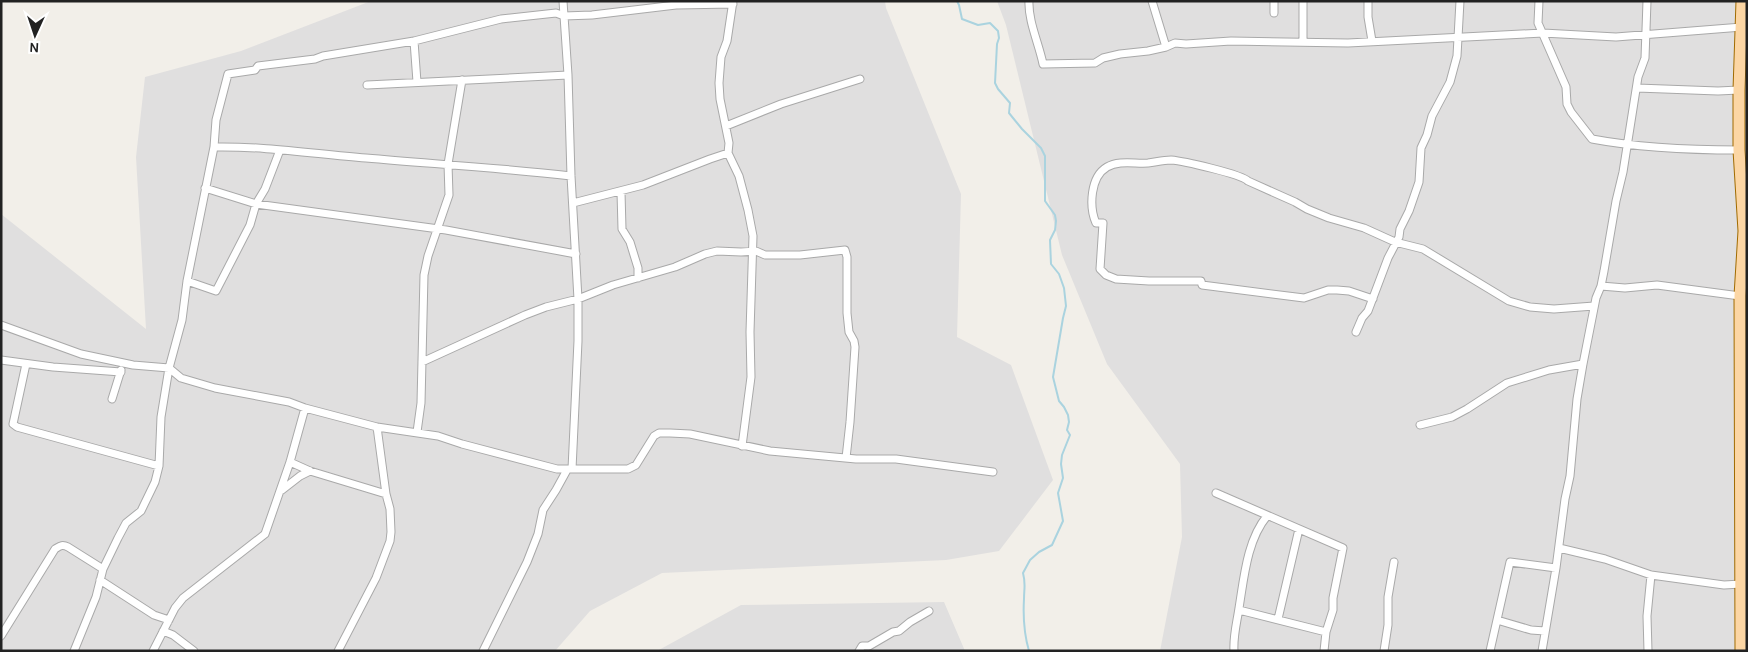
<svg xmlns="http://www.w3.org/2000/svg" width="1748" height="652" font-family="Karla,sans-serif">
<rect width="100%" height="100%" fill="#f2efe9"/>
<path fill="#e0dfdf" d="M371,1H885L886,8L961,194L957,337L1011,365L1053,480L999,551L946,560L662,573L590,611L555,651H1V214L146,329L136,157L145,77L241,51Z
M997,1H1747V651H1160L1182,537L1180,464L1107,364L1062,255L1006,25Z
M944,602L965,651H657L741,605Z"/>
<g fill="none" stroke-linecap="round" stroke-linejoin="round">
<path stroke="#aad3df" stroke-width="2" d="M957,1L959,5L962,19L978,25L990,23L998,31L999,38L997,44L995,83L998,89L1010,103L1009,113L1022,129L1041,148L1045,156V201L1055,215L1056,221L1055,230L1050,240L1051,264L1059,274L1064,288L1066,306L1063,318L1053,377L1059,401L1064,407L1068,415L1069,422L1067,430L1070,435L1062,455L1061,464L1063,478L1058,493L1063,521L1052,545L1039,552L1030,560L1023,573C1026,584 1024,588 1024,599C1023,616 1024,634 1029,651"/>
<defs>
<path id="minor" d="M563,1L568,75L571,176L578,299V341L572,469
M733,1L727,41L721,57L719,83L720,99L729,143L728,153L739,176L748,210L753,236L750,332L751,377L742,446
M1029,1C1028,21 1039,44 1043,64L1095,63L1103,58L1120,54L1148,51L1166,47L1175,43L1186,44L1231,41L1348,43L1543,33L1616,37L1742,27
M1152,1L1166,47
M1303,1V41
M1368,1V17L1372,41
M1539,1L1538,23L1566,87L1567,104L1571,112L1592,139C1640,148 1691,150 1739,150
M1274,13V1
M414,41L417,82
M367,85L568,75
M1637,88L1718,91L1739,90
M726,126L781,104L860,79
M214,147C265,146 315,154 366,158C434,164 502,168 571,176
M205,188L256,204L446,230L576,254
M621,192L622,229L630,242L638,268V278
M573,203L643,185L710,159L728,153
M187,281L216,291L250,225L256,204L265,189L280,150
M1601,286L1625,288L1657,285L1740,296
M1373,299L1349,291L1337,290H1328L1304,298L1202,285L1201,281H1149L1116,279L1106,275L1100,269L1103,223H1096C1089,207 1090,177 1107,167C1119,160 1135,164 1148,163C1156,162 1163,160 1171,160C1183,161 1241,174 1248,181L1295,202L1307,209L1329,218L1364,228L1395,242L1423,249L1509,301L1530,307L1554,309L1594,306
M1,325L81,354L133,365L169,368L181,378L215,388L289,402L305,408L377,427L438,436L462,444L557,469H628L636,465L654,436L659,433H670L690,434L770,451L856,459H896L993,472
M1356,332L1362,318L1368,311L1388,258L1399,237L1400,229L1409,211L1419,182L1421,148L1427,135L1432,116L1450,82L1457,56L1460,1
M1,360L53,367L121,372
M422,362L525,315L546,307L578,299L613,285L675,267L705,254L717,251L741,252L756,251L765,255H800L845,250L847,257V313L849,332L854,341L855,347L850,422L846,458
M26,364L13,424L17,427L159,466
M112,399L121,370
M1420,425L1452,417L1467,409L1507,383L1549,370L1583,364
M417,432L421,403L424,275L428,256L449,195L448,164L462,80
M290,462L310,471L386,494
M282,490L300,476L310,471
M1216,493L1343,548L1333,598V610L1326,632L1324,651
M1559,548L1605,559L1651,575L1724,585L1741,584
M100,580L154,615L169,620
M1239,610L1326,632
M1278,619L1299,529
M1497,620L1531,630L1545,631
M163,631L173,635L194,651
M1,636L55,549C60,546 62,544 68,547L103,569
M74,651L96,597L103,569L118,538L126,523L141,511L155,482L159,466L161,417L169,368L182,320L187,281L214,147L216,120L228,74L255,70L258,66L315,59L323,56L414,41L501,19L556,13L564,16L592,15L676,5L733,4
M153,651L175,608L183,598L265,534L290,462L305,408
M338,651L376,578L390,541L391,532L390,509L386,494L377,427
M483,651L527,562L538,534L543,510L556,490L567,470
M859,651L862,646H869L893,632L899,631L910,622L929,611
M1234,651C1233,636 1237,622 1239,608C1244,578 1247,540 1267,516
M1384,651L1388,625V597L1394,562
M1490,651L1510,562L1556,568
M1542,651L1556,568L1565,499L1570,476L1577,399L1583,364L1596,298L1601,286L1604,271L1616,201L1623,172L1638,77L1645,58L1647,1
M1648,651L1647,616L1651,575"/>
<path id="primary" d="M1741,651L1740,296L1744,231L1739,150V90L1742,1"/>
</defs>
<use href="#minor" stroke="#a9a9a9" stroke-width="9"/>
<use href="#primary" stroke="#a06b00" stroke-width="13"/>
<use href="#minor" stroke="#fff" stroke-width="7"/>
<use href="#primary" stroke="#fcd6a4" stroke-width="11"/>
</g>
<rect width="1748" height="652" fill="none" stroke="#222222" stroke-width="5"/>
<g transform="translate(35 35) rotate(183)" stroke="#ffffff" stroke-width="4" paint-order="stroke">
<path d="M0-4L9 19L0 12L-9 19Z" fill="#222222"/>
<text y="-8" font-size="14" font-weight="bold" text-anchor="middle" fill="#222222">N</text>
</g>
</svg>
